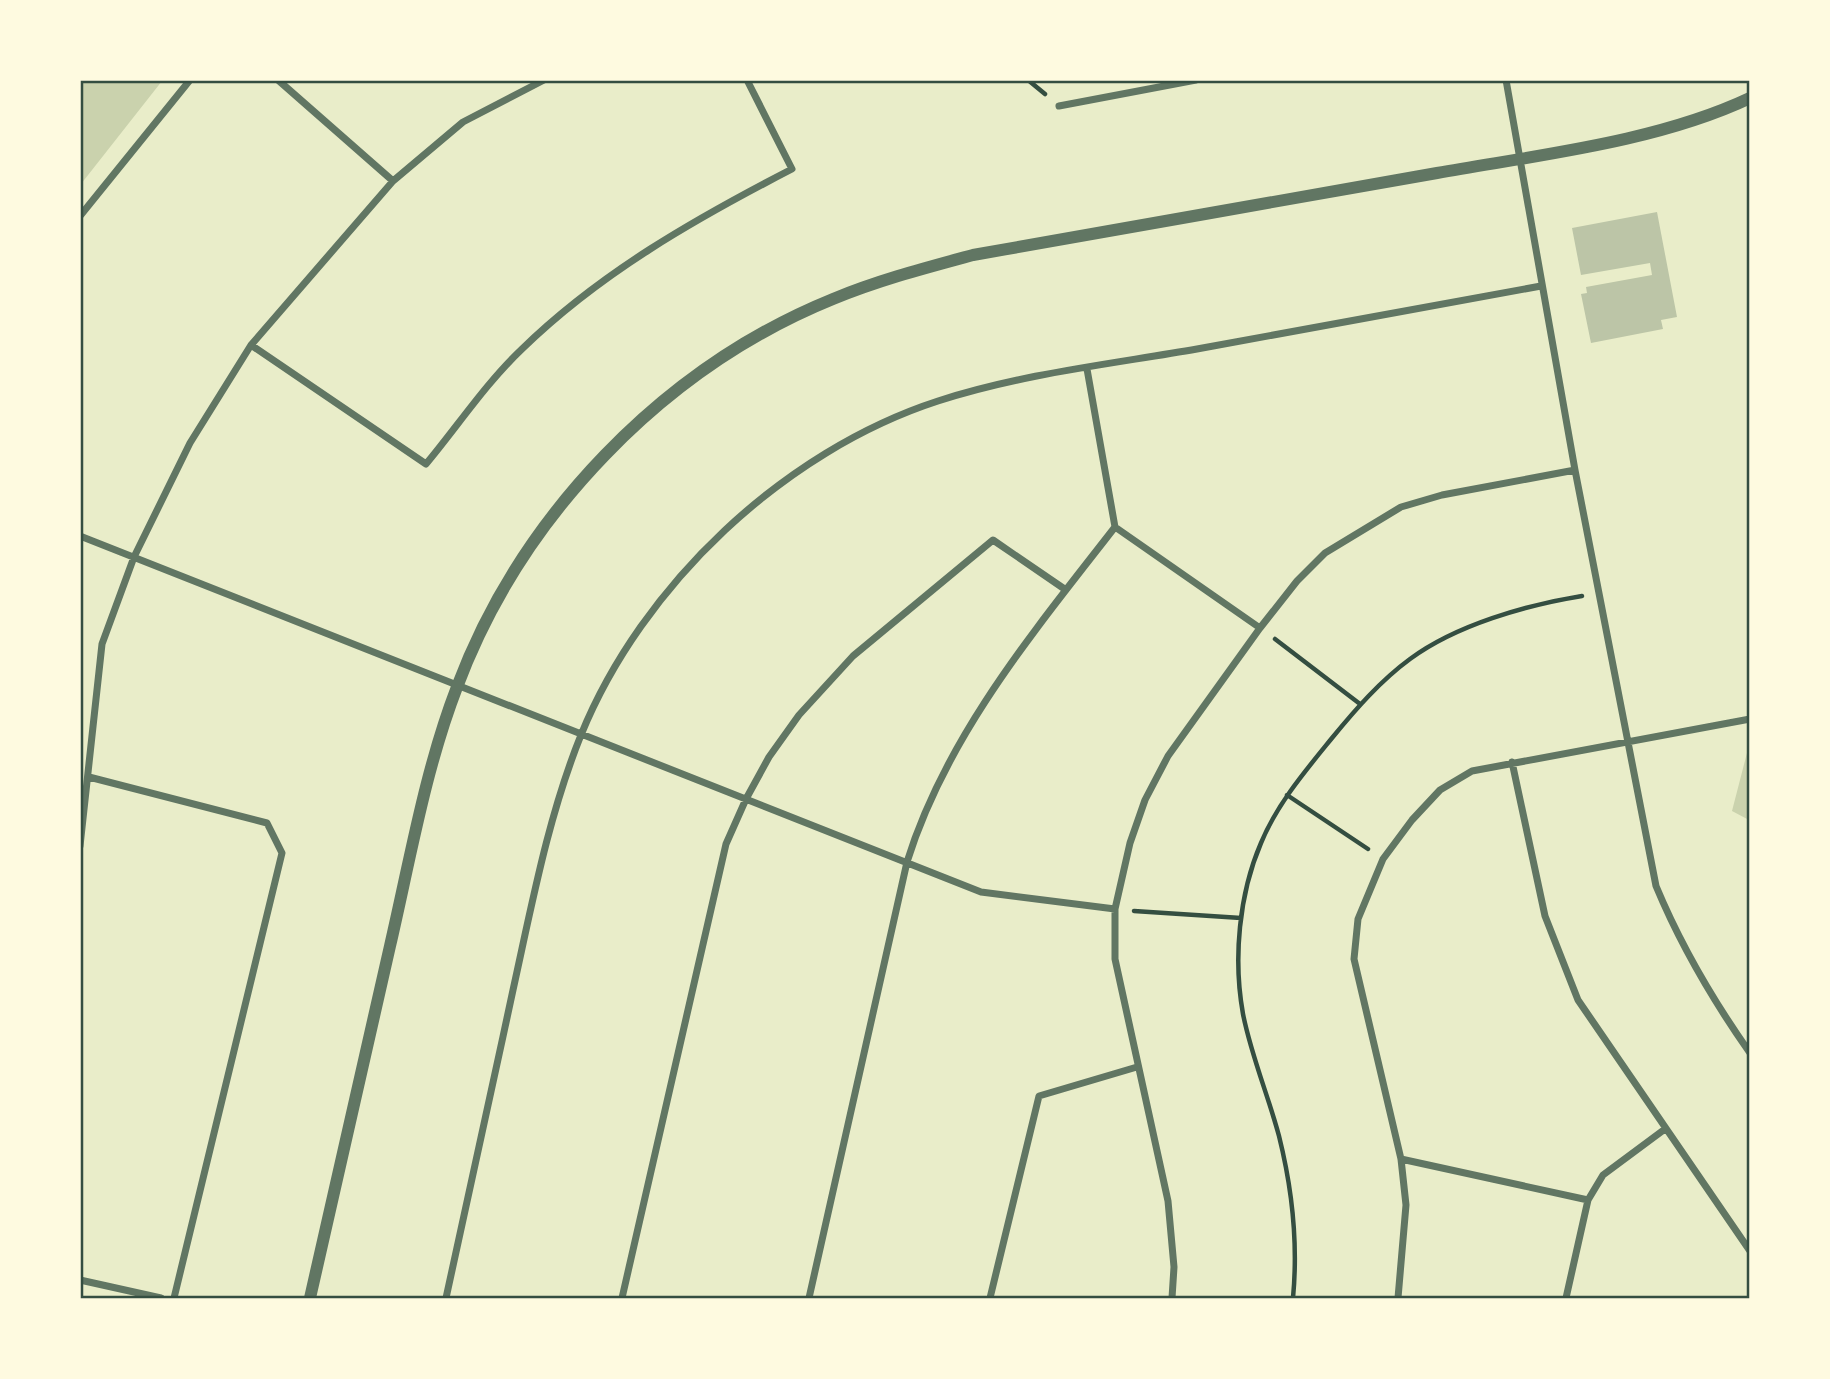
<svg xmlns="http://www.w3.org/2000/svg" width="1830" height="1379" font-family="Literata,serif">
<rect width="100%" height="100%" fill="#e9edc9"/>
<path fill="#cad2ad" d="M81,80L162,81L81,184L80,81Z
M1748,749L1750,750L1749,820L1732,811Z"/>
<path fill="#bcc5a7" d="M1657,212L1677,317L1661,320L1663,329L1591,343L1581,294L1587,293L1586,287L1652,275L1650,263L1581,275L1572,228Z"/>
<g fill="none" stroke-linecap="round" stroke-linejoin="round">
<path stroke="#344e41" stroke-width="4.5" d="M1028,80L1045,94
M1275,639L1360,704
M1287,795L1368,849
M1134,911L1241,918
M1293,1298C1298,1245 1292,1188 1279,1136C1268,1095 1251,1055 1243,1014C1233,959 1239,894 1261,843C1277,804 1306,770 1332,738C1355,710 1380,681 1410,659C1456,625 1526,605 1582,596"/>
<path stroke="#617663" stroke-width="7" d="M278,80L393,181
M1506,80L1575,470L1656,886C1681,946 1712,999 1750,1053
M1059,106L1196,80
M80,216L190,80
M251,345L426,464C457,427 486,383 522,349C600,273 695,219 792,169L747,80
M1087,369L1115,527L1260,628
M80,536L981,892L1115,909
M1512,762L1545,916L1578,1000L1750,1251
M89,777L267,823L282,853L174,1298
M80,846L102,644L134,557L190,443L251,345L393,181L463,122L544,80
M1401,1159L1588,1200
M80,1280L161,1298
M446,1298C468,1196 491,1093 513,990C532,904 548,817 581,735C642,585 784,451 938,401C1021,374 1111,364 1197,349C1312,328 1426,307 1541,286
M622,1298L726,844L746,799L769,757L799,715L853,656L993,540L1066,590
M809,1298L907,862C946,736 1035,630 1115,527
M990,1298L1039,1096L1137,1067
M1172,1298L1174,1267L1168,1201L1115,959V909L1130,843L1145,800L1168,756L1260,628L1297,581L1325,553L1401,507L1442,495L1575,470
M1398,1298L1406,1205L1401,1159L1354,959L1358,919L1383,859L1412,820L1440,790L1472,771L1750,719
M1566,1298L1588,1200L1603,1175L1665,1129"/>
<path stroke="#617663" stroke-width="12" d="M310,1298C337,1181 364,1064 390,946C410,860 425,770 457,687C521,516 663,368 833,299C879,280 925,268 973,255C1128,228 1282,200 1437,173C1537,155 1657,142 1750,98"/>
</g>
<rect width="1830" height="1379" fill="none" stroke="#fefae0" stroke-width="164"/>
<rect x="82" y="82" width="1666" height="1215" fill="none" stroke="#344e41" stroke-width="2.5"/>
</svg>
